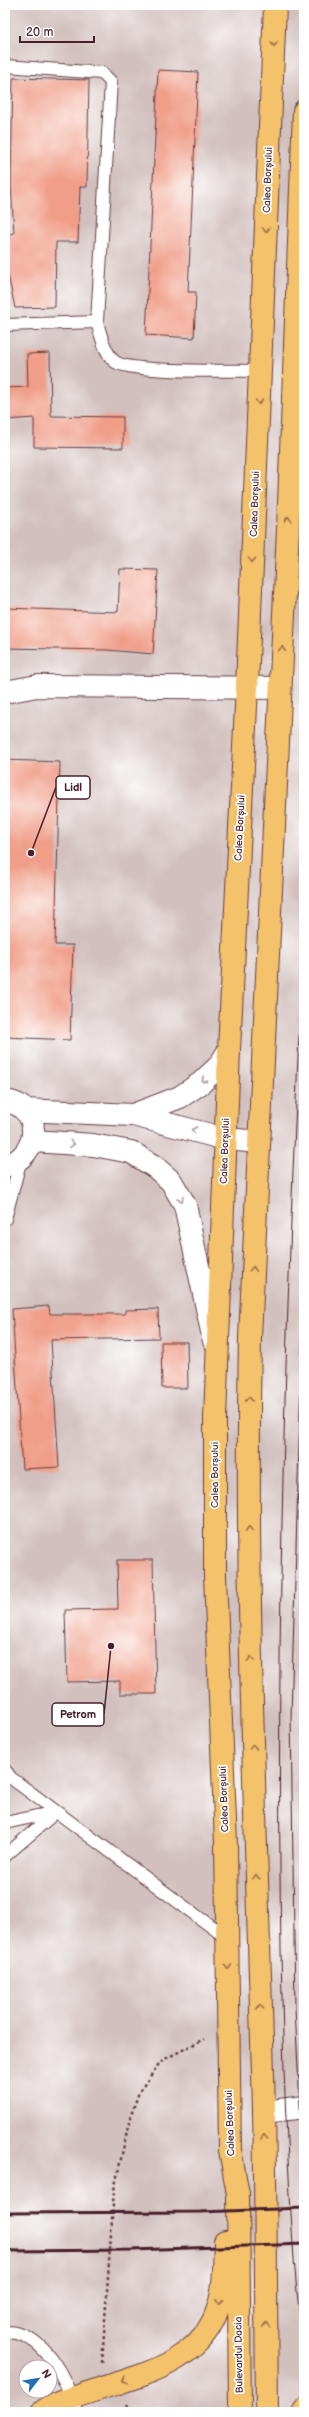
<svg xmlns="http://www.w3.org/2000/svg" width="309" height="2417" font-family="'Balsamiq Sans',sans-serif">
<rect width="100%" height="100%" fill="#fff"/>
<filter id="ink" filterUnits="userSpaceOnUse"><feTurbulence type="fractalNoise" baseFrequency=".025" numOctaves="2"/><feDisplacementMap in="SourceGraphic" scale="8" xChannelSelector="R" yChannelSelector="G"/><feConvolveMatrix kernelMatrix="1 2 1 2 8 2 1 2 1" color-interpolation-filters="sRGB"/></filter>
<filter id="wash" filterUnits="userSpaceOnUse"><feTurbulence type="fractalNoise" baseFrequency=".012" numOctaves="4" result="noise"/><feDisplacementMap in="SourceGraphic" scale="16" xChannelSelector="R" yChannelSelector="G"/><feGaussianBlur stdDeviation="0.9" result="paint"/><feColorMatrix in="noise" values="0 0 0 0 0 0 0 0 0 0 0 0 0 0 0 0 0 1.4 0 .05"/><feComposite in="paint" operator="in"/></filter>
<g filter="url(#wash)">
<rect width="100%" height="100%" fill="#f6e4cd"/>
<path fill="#d1c0bd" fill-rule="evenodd" d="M5,5H304V2412H5ZM26,2367H50V2391H26Z"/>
<g id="blocks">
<path fill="#f09e88" d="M158,70L198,72L188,292H196L194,338L146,335Z
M13,78L89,80L87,187H80L78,242H56L55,307L15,308L8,274L5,235L14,233L11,185Z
M50,353L51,416L123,417V448L34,447V418L5,420V388L28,387L27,354Z
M120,569L158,570L153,654L107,650L5,648V608L118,612Z
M5,760L60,762L55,945H73L70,1040L5,1037Z
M49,1306L50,1314H125V1310L158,1309L159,1338L51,1340L59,1467L22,1469L12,1309Z
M161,1342H187L188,1388H162Z
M117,1560H153L156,1694H120V1681L67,1682L65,1610L118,1609Z"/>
</g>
</g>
<g filter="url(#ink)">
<use href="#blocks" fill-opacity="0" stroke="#643d43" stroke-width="1"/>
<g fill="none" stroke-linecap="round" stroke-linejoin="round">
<defs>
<path id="service" d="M5,66L102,73L111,82L97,322C101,335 104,351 114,361C129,374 235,370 260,371
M5,325L97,322
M5,1219L21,1159
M5,1770L11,1778L228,1939
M5,1823L55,1812
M5,1856L56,1812
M5,2332C44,2331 67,2380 76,2412"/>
<path id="minor" d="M5,692L37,686L280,688
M5,1101C44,1106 41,1156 5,1166
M24,1110L133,1115L180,1097L201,1083L219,1066L229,1050
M133,1115L226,1139L259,1142
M33,1141L93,1145L131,1152L155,1167L171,1181L185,1205L214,1341"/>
<path id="tertiary" d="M264,2112L304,2107"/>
<path id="primary" d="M41,2412C98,2379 199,2380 219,2305C225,2286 224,2262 225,2242
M240,2412L238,2194L230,2150L226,1844L215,1576V1419L229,1050L247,686L275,5
M267,2412C266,2311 266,2210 264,2110C257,1853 245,1596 250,1338L288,529L304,111
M303,2412L304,2410"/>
</defs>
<use href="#service" stroke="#643d43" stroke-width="14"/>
<use href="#minor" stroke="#643d43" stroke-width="24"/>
<use href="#tertiary" stroke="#643d43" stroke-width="24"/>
<use href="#primary" stroke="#643d43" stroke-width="24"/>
<path stroke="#643d43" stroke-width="2.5" stroke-dasharray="3 3" stroke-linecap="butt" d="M102,2363L114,2190L130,2118L139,2092L161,2061L204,2039
M127,2405L131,2412"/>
<use href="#service" stroke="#fff" stroke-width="12"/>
<use href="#minor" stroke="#fff" stroke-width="22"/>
<use href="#tertiary" stroke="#fff" stroke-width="22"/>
<use href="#primary" stroke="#f3c26a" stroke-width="22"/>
<path stroke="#4a1f2b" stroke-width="1" d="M304,936C288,1247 277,1560 280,1872C281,1973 283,2075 289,2177C292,2233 295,2290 304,2346
M304,1279L291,1716L295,2009L304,2184"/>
<path stroke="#4a1f2b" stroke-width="3" d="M5,2213L200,2212L304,2208
M5,2251L132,2250L304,2244"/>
</g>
<defs><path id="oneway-chevron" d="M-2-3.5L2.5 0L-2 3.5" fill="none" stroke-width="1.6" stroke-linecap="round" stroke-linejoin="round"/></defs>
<g stroke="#9e704a">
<use href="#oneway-chevron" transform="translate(274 44) rotate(92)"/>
<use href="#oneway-chevron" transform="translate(266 230) rotate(92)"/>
<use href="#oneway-chevron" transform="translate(259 402) rotate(92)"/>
<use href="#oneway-chevron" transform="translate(288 519) rotate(-88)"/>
<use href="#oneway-chevron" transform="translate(252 560) rotate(92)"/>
<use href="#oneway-chevron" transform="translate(282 649) rotate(-87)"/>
<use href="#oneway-chevron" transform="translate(253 1269) rotate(-87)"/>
<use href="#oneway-chevron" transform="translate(249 1399) rotate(-89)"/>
<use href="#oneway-chevron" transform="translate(249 1529) rotate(-91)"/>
<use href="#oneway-chevron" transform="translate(251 1659) rotate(-91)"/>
<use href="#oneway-chevron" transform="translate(253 1747) rotate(-92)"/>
<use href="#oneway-chevron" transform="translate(256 1877) rotate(-92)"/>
<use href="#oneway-chevron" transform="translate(228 1967) rotate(90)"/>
<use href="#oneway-chevron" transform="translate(260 2007) rotate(-92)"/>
<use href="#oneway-chevron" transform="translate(264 2137) rotate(-91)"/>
<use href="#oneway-chevron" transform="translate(219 2302) rotate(101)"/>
<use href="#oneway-chevron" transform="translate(266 2325) rotate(-90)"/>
<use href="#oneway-chevron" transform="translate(124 2380) rotate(161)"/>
</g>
<g stroke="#ae9aa0">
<use href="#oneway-chevron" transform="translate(204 1080) rotate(139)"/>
<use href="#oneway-chevron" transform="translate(194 1130) rotate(-166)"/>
<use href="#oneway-chevron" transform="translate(72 1144) rotate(4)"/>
<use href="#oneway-chevron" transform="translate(181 1199) rotate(60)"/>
</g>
</g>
<g text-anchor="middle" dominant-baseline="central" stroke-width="3.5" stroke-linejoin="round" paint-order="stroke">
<g font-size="10" fill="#4a1f2b" stroke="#fff">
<text transform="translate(268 180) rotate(-88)">Calea Borșului</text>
<text transform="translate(255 504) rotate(-88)">Calea Borșului</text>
<text transform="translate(240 828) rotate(-87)">Calea Borșului</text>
<text transform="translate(225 1151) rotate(-88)">Calea Borșului</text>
<text transform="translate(215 1475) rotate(-90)">Calea Borșului</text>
<text transform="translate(224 1799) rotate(-92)">Calea Borșului</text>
<text transform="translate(230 2123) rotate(-92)">Calea Borșului</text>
<text transform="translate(239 2355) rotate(-91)">Bulevardul Dacia</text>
</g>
</g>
<path fill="none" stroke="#4a1f2b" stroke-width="1.5" d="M31 853L56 787M111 1646L104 1714"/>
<g fill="#4a1f2b" stroke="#fff" stroke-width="1.5">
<circle cx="31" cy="853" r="4"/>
<circle cx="111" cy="1646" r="4"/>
</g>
<g fill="#fff" stroke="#4a1f2b" stroke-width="1.5">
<rect x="56" y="776" width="34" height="23" rx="4"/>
<rect x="52" y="1703" width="52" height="23" rx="4"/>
</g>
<g font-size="11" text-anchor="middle" font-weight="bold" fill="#4a1f2b">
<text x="73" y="791">Lidl</text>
<text x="78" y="1718">Petrom</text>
</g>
<rect width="309" height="2417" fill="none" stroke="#fff" stroke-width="20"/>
<g transform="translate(38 2379) rotate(59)"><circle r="19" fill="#ffffff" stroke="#b7a5aa"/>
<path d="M0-3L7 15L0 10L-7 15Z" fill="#1f6fb2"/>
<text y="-6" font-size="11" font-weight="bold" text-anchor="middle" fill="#4a1f2b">N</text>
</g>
<path d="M20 36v6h74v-6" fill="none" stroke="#4a1f2b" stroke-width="2"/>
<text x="26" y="36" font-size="12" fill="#4a1f2b" stroke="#ffffff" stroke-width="3" paint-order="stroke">20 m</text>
</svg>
